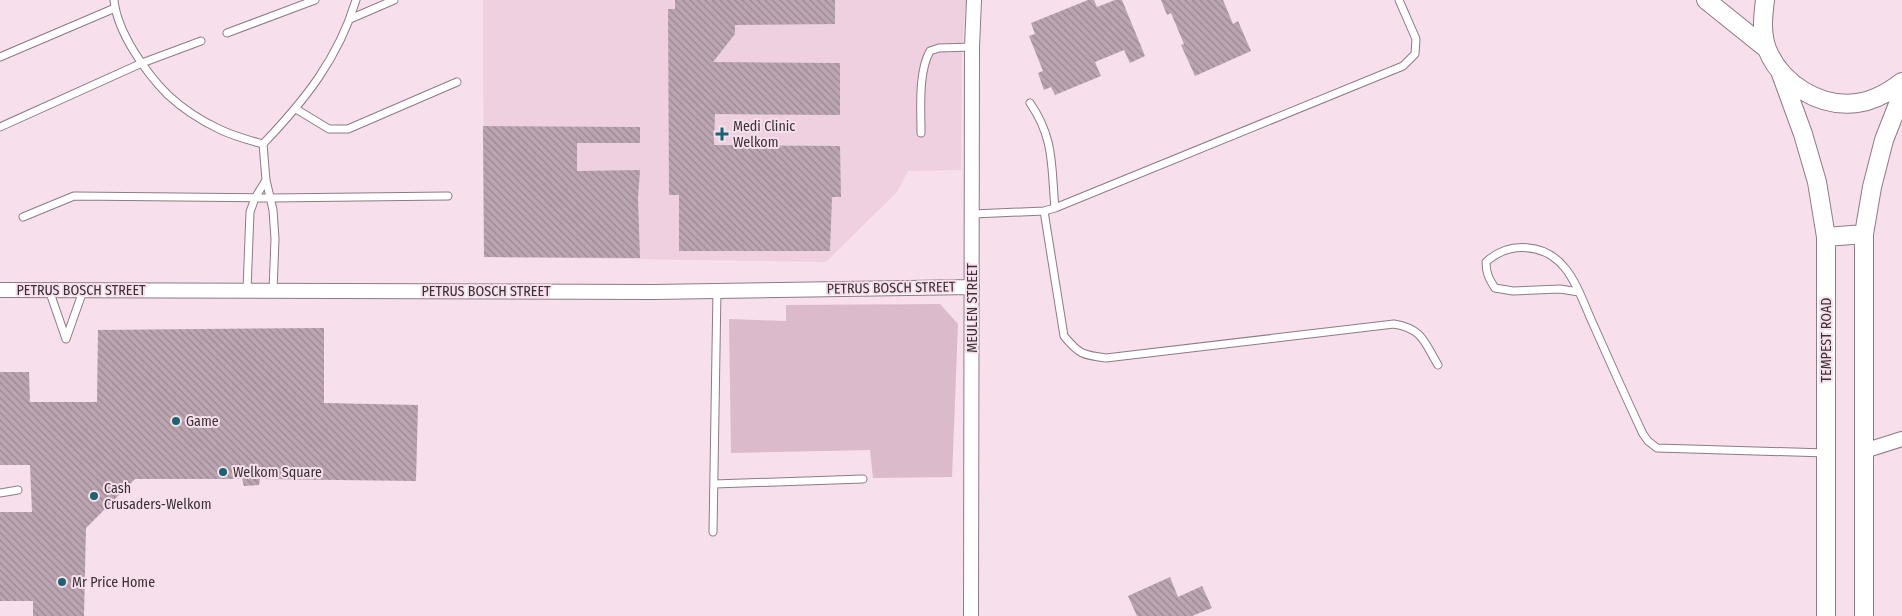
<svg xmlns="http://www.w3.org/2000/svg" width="1902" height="616" font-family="'Fira Sans Condensed',sans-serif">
<defs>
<pattern id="building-back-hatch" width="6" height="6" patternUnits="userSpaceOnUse" patternTransform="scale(1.25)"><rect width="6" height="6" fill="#bba5b1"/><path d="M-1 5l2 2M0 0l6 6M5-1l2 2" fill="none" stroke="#998791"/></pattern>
</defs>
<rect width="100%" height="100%" fill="#f7dfec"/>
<path fill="#eed0e1" d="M483,0H966L962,48L961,170L908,171L897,192L826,262L484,257Z"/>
<path fill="#dabacb" d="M940,304L958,324L952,477L873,478L870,450L731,453L729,319L786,321V305Z"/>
<path fill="url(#building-back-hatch)" d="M675,0H835V24L735,25V34L713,62L840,63V115L715,114L714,145L840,146L841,197H832L830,251H679V195H669L668,9H675Z
M1088,0H1094L1097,7L1115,0H1122L1145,56L1130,63L1124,50L1095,62L1101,76L1055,95L1051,87L1044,90L1038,73L1043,71L1029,36L1035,34L1031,23Z
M1161,0H1223L1233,24L1238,21L1251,51L1195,76L1181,45L1184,44L1171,13L1167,15Z
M483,126L640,127V143H577V171L640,170L638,198L640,258L484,257Z
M324,328V403L418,405L416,481L260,479L259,485L244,486L242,479H135L86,528L84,616H33V601H0V512H32L30,465H0V372H29L30,402H97L98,330Z
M1170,577L1178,597L1202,586L1212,608L1192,616H1137L1128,596Z"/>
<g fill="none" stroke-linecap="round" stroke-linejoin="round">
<defs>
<path id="service" d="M114,0C117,32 146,73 168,95C182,108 202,121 219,129C233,136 248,140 263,144
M350,19L394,0
M227,33L315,0
M0,57L115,8
M1030,103C1055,139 1051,167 1055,208
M296,109L329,129H348L457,82
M0,127L142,63L201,41
M921,133C921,109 918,72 930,51L939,48L972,47
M1044,211L1064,336C1079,354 1082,355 1106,358L1394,324C1423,329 1424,342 1438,365
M973,214L1044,211L1055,208L1403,66L1415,54L1416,39L1399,0
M23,217L74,196L271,198L448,196
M49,290L66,339
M247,290L250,212L255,198L266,180
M273,291L275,239L273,210L266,180L263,144C305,100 338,59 356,0
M1579,292L1560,289L1513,291L1495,288C1489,279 1486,273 1486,262C1509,241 1545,243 1565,268C1578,284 1585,307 1594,326C1610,362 1626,398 1643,434L1648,441L1657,448L1826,453
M66,339L83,291
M714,484L863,479
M0,493L18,490
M713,532L717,290"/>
<path id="minor" d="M0,290L653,292L972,287
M1864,451L1902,439
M971,616L972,47L974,0"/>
<path id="tertiary" d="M1706,0L1767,49
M1765,0C1763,16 1761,33 1767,49C1781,84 1820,108 1857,103C1874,101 1889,92 1902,82
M1780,71L1803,134L1817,182L1826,237V616
M1826,237L1864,234
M1864,616V234L1872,187L1884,140L1902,94"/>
</defs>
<use href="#service" stroke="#8f7a86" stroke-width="9"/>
<use href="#minor" stroke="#8f7a86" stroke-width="16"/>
<use href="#tertiary" stroke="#8f7a86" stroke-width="20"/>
<use href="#service" stroke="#fff" stroke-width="7"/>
<use href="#minor" stroke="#fff" stroke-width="14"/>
<use href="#tertiary" stroke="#fff" stroke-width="18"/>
</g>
<g fill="#1d6473" stroke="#f7dfec" stroke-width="2">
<path d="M719.5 126.5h5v5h5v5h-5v5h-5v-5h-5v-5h5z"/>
<circle cx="176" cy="421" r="5"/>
<circle cx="223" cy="472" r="5"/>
<circle cx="94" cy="496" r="5"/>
<circle cx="62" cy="582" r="5"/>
</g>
<g text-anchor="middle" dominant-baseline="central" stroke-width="4" stroke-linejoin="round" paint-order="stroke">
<g font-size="14" fill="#393035" stroke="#f7dfec" text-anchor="start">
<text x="733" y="126">Medi Clinic<tspan x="733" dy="16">Welkom</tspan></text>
<text x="186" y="421">Game</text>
<text x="233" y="472">Welkom Square</text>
<text x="104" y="488">Cash<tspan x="104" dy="16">Crusaders-Welkom</tspan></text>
<text x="72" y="582">Mr Price Home</text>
</g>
<g font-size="14" fill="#393035" stroke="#f7dfec">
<text transform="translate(891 288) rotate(-1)">PETRUS BOSCH STREET</text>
<text x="81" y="290">PETRUS BOSCH STREET</text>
<text x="486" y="291">PETRUS BOSCH STREET</text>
<text transform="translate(972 308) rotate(-90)">MEULEN STREET</text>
<text transform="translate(1826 340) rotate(-90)">TEMPEST ROAD</text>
</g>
</g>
</svg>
